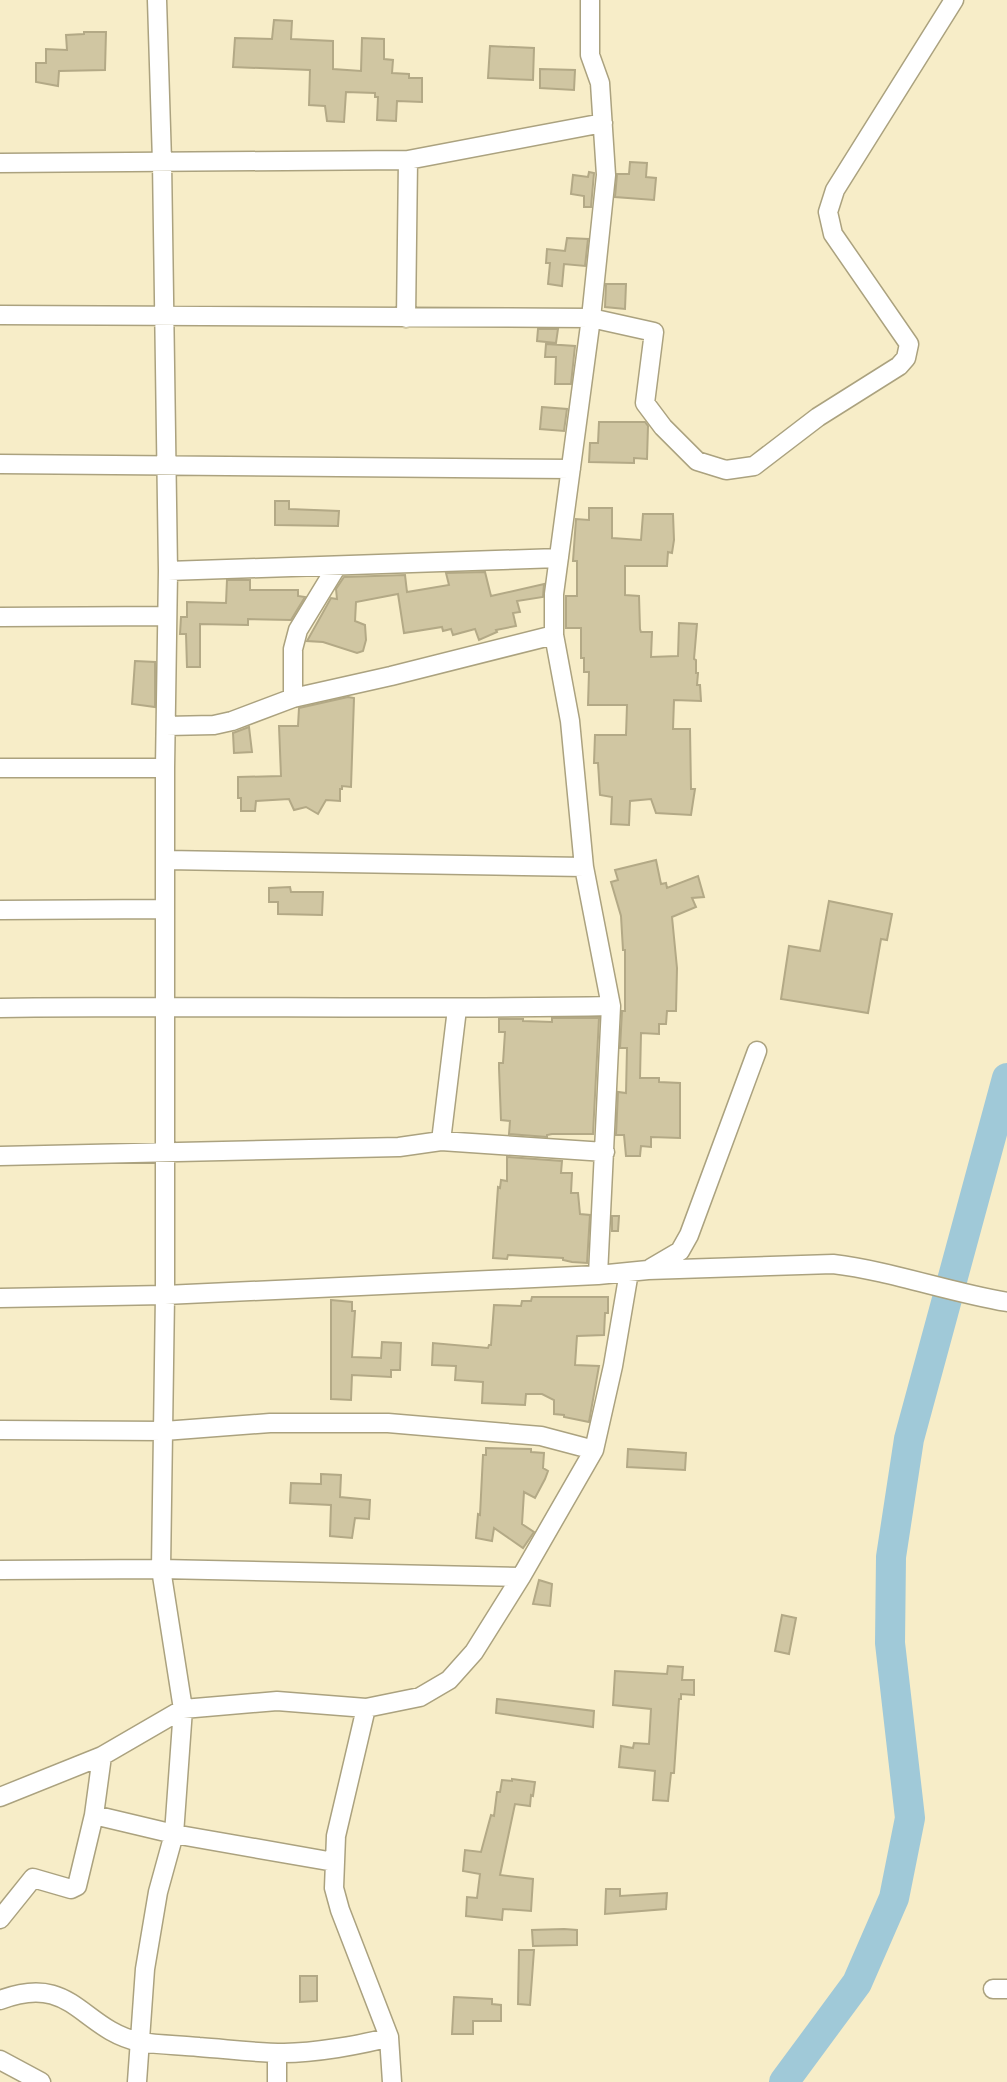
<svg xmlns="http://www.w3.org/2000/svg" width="1007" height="2082" font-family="'PT Sans Narrow',sans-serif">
<rect width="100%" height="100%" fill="#f7edc8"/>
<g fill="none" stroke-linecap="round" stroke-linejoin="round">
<path stroke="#a0c9d8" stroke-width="30" d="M784,2082L857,1983L894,1898L910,1818L890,1643L891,1557L909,1439L1007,1078"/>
</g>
<path fill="#d0c6a2" stroke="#b3a986" stroke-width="2" d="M274,20L292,21L291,39L333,41V69L361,71L362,38L384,39V59L393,60L392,73L409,74V78H422V102L397,101L396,121L377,120L378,97H375V93L346,92L344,122L327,121L325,106L309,105L310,70L233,67L235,38L272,39Z
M84,32H106L105,70L59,71L58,86L36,82V63H46V49L67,50L66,35L84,34Z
M490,46L534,48L533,80L488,78Z
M540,69L575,70L574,90L540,88Z
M630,162L647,163L646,177L656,178L654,200L615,197L617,174H629Z
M589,172L594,173L591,207H584V196L571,194L573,175L588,177Z
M567,238L588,239L585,266L564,264L562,286L548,284L550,263H546L547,249L565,251Z
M606,284H626L625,309L605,307Z
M538,329H558L556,343L537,341Z
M546,344L575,346L571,384H555L556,357H545Z
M542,407L567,409L564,431L540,429Z
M599,422H645L648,426L647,459L634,458V463L589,462L590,443H598Z
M275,501H289V509L339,511L338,526L275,525Z
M589,508H612V538L641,540L643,514H673L674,540L672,553L668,552L667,566H625V595L639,596L640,629L641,632H652L651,657L678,656L679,623L697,624L694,659L696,660V673H698L697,685H700L701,701L674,700L673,729H690L691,789H695L691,815L656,813L651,799L630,801L629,825L611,824L612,797L600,795L598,763H594L595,735H626L627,705H588L589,672H584V658H581V628H566V596H577V561H573L576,519L589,520Z
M485,572L491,596L544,584L543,597L517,601L520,612L513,613L516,626L496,630L497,632L479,640L475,629L453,635L451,629L443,631L442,627L404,633L398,594L356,602L355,621L365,625L366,640L363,651L357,653L323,642L307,641L331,598L337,599L336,589L344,577L405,575L407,592L449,585L446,573Z
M227,580H250V590H298V596L305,597L291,620L248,619V625L200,624V667H187L186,634H180L181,617H187V602L226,603Z
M135,661L155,662V707L132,704Z
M348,697L354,698L351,787L342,786V789H340V801L326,800L318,814L306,807L294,810L289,799L256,801L255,811H241V798H238V777L281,776L279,726H298L299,708Z
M249,727L252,752L234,753L233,733Z
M656,860L661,884L666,883L667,888L698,876L704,897L692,898L696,907L672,917L677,968L676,1011H667L666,1024H659V1034L641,1033L640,1078H659V1082L680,1083V1138L651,1137V1147L641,1146L640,1156H626L624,1135H616L618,1092L626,1093L627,1048H620L622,1011H625V950H623L621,916L611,882L618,880L615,870Z
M290,887L291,892H323L322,915L278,914V902H269V888Z
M829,901L892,914L887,940L881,939L868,1013L781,999L789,946L820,951Z
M552,1018H599L593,1134H552L547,1135V1137L509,1134L510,1121L501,1120L499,1068V1063H503L505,1032H499V1019H523V1021L552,1022Z
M507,1157L562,1161L561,1173H572L571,1193H578L580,1214L590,1215L587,1263L572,1262L563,1260V1258L508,1255L507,1259L493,1258L498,1187L500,1188L501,1180L507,1181Z
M612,1216H619L618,1231H612Z
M532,1297H608V1313H605L604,1335L577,1336L575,1365L599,1366L589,1422L564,1417V1415L554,1414V1400L542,1394H526L525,1405L482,1403L483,1382L455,1380L456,1366L432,1365L433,1343L488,1348L489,1345H491L494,1305L521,1306L522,1301H531Z
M331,1300L352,1302V1311H355L352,1357L381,1358L382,1342L401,1343L400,1370H391V1377L352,1375L351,1400L331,1399Z
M486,1448L531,1449V1452L544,1453L543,1468L548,1471L545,1479L535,1498L524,1492L522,1524L534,1532L523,1548L494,1528L492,1541L476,1538L478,1514L480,1515L483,1455H486Z
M628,1449L686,1453L685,1470L627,1467Z
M321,1474L341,1475L340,1497L370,1500L369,1519L355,1518L352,1538L330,1536L331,1505L290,1503L291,1483L321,1484Z
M539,1580L552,1584L550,1606L533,1604Z
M782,1615L796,1618L789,1654L775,1651Z
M668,1666L683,1667L682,1680H694V1695L681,1694V1699H679L674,1773H671L668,1801L653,1800L655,1771L619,1767L621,1746L633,1748L634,1743L649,1744L651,1709L613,1705L615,1671L667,1674Z
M497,1699L594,1711L593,1727L496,1713Z
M512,1779L535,1782L533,1796L531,1795L530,1806L515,1804L500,1875L533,1879L531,1911L503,1909L502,1920L466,1916L467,1897L477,1898L480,1874L463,1871L465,1850L481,1852L491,1815L494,1816L497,1792H500L502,1780L512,1781Z
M606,1889H620V1896L667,1893L666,1909L605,1914Z
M564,1929L577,1930V1945L533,1946L532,1930Z
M519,1950H534L530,2005L518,2004Z
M300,1976H317V2001L300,2002Z
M454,1997L492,1999V2004L501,2005V2021H473V2034H452Z"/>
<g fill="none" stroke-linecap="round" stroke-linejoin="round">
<defs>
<path id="minor" d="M590,0V55L600,83L606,175L591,318L554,594V635L570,721L584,867L611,1006L598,1275
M0,163L408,160L603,123
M0,315L591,318L654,332L645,403L663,427L697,461L726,470L754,466L818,417L899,366L906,358L909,344L833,234L828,212L835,190L954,0
M406,318L408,160
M0,464L571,469
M168,571L559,558
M0,617L167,616
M293,698V649L298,630L337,566
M166,726L214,725L232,721L293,698L391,676L554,635
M0,768H165
M166,860L584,867
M0,910L165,909
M0,1008C204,1005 407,1010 611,1006
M441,1141L457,1009
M0,1156L399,1147L441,1141L605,1152
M651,1268L680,1251L689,1235L757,1051
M0,1298L165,1295L598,1275L648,1270L833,1264C891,1271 948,1292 1007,1302
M0,1430L164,1431L270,1423H388L541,1436L594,1450
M0,1570L161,1569L521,1577
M366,1708L336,1836L334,1888L340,1910L389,2037L392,2082
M0,1797L102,1756L183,1709L277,1701L366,1708L420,1697L449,1680L474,1652L521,1577L594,1450L613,1366L629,1272
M94,1815L174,1834L334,1862
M0,1919L33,1878L71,1889L77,1886L94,1815L102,1756
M993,1989H1007
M0,2000C73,1972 80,2029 140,2042C159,2045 180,2045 199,2047C227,2049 256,2053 284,2053C312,2053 363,2045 389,2037
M277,2053V2082
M0,2060L41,2082
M137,2082L145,1969L158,1892L174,1834L183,1709L161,1569L165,1295V768L168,571L162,161L157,0"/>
</defs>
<use href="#minor" stroke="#aba27f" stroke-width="21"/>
<use href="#minor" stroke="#fff" stroke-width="18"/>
</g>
</svg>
